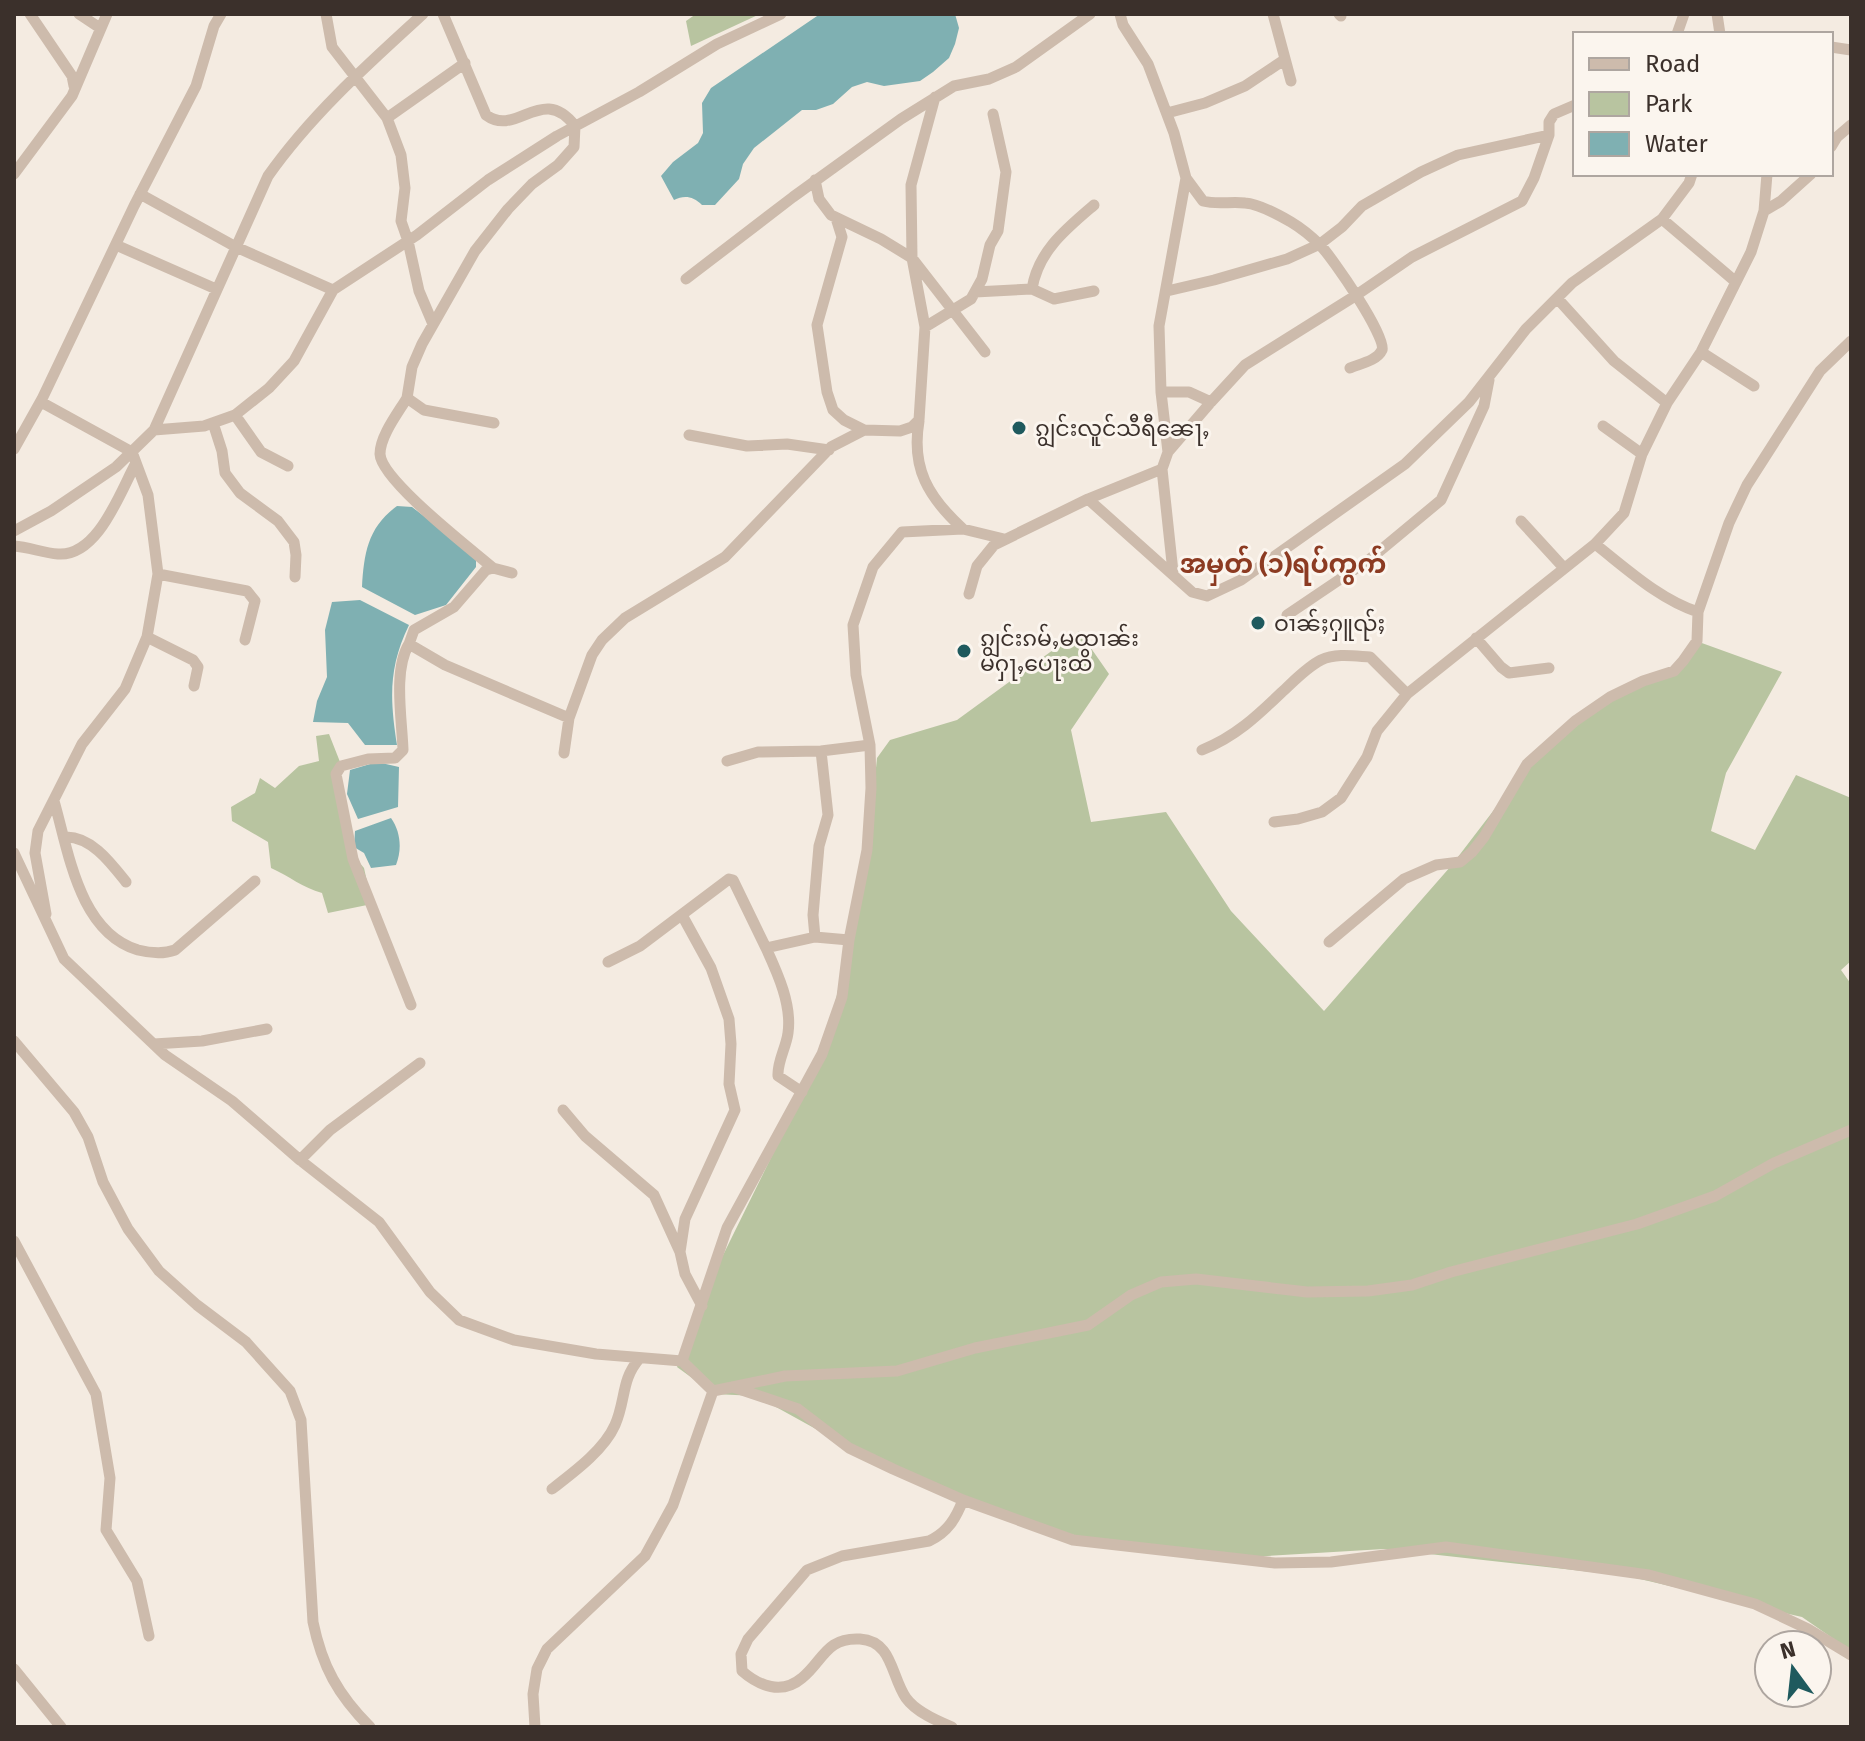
<svg xmlns="http://www.w3.org/2000/svg" width="1865" height="1741" font-family="'Fira Sans','Noto Sans Myanmar',sans-serif">
<rect width="100%" height="100%" fill="#f4ebe1"/>
<path fill="#b8c4a0" d="M696,14H760L691,46L686,21Z
M1079,631L1109,674L1071,730L1091,822L1166,812L1231,911L1324,1011L1451,866L1523,772L1610,694L1678,671L1699,642L1782,672L1726,773L1711,831L1755,850L1796,775L1851,798V961L1841,970L1851,984V1651L1802,1617L1627,1576L1384,1549L1199,1560L1024,1525L843,1444L756,1396L714,1394L677,1367L697,1308L825,1048L844,963L870,827L877,758L890,740L957,720Z
M329,734L342,767L339,800L348,849L364,868L372,904L328,913L322,893C303,888 289,876 271,868L268,842L232,821L231,807L255,793L260,778L275,788L299,766L319,761L316,736Z"/>
<path fill="#7fb0b2" d="M820,14H955L959,28L955,44L949,58L933,72L920,81L884,86L867,82L852,87L833,104L816,110H802L754,148L743,164L739,179L715,205H702C693,196 684,195 674,200L661,176L673,162L698,143L703,133L702,103L711,88Z
M397,506L412,507L476,556V567L446,605L415,615L362,587C364,553 368,527 397,506Z
M360,600L409,625C388,668 390,700 397,745H365L348,723L313,722L317,701L327,677L325,630L332,602Z
M377,762L399,767L398,807L358,819L347,794L350,770Z
M391,818C401,832 402,850 396,865L371,868L364,853L354,847L355,831Z"/>
<g fill="none" stroke-linecap="round" stroke-linejoin="round">
<path stroke="#cdbbac" stroke-width="11" d="M30,14L72,76L74,86
M79,14L100,28
M326,14L332,47L387,118L401,155L405,188L401,221L408,241L419,291L433,324
M443,14L486,115C517,138 542,83 575,126L574,147L558,165L532,184L508,209L475,251L422,344L412,367L407,398L424,410L494,423
M1273,14L1291,81
M1339,14L1341,16
M1717,14L1720,34
M1677,34L1684,14
M1831,47L1851,50
M935,97L911,185L912,258L985,352
M1167,113L1205,103L1245,86L1284,60
M387,118L465,63
M1831,147L1837,137L1851,125
M14,174L72,96L107,14
M1186,178L1203,201C1218,205 1231,201 1245,203C1259,204 1279,215 1291,222C1301,228 1312,237 1320,245C1332,257 1387,337 1382,350C1377,361 1359,364 1350,368
M815,180L819,199L831,215L881,239L912,258L925,327
M140,194L236,247L333,290
M1764,211L1781,201L1811,174
M836,218L842,237L817,325L827,392L833,410L844,420L864,430L900,431L912,427L919,420L925,327L971,299L982,279L990,245L998,231L1006,172L993,114
M1662,219L1736,282
M116,245L216,289
M686,279L793,197L901,119L954,86L989,79L1016,67L1090,14
M1032,289C1038,251 1066,229 1094,205
M1167,291L1214,280L1287,259L1320,244L1342,227L1362,206L1421,172L1458,155L1549,135
M975,292L1032,289L1054,299L1094,291
M1557,298L1614,361L1667,403
M1701,352L1754,386
M1161,392H1189L1211,402L1245,365L1355,296L1412,257L1522,201L1534,178L1549,135V122L1554,114L1575,105
M407,398C398,413 380,436 380,454C381,480 471,549 493,568
M41,402L132,452L148,495L158,574L147,637L125,689L82,744L38,831L35,853L46,914
M235,415L261,452L288,466
M919,421C911,468 928,497 963,529
M213,423L222,451L225,473L240,493L278,521L294,542L296,555L295,577
M1603,426L1642,454
M154,430L204,426L235,415L269,388L294,361L333,290L417,235L488,180L557,136L639,92L717,44L781,14
M689,435L747,446L787,444L829,450
M14,449L42,399L134,206L196,86L214,26L221,14
M1168,452L1211,402
M1162,469L1173,572
M1088,499L1192,592L1207,596L1241,580L1405,464L1469,402L1526,329L1572,283L1662,219L1689,183L1692,174
M1521,521L1564,568
M14,531L51,511L116,467L154,430L268,176C311,115 367,65 423,14
M1595,544C1627,569 1659,599 1698,612
M14,546C29,547 43,553 58,554C98,557 120,492 136,463
M512,573L493,568L486,570L454,607L414,630L409,644L445,665L569,718
M158,574L247,591L255,601L245,640
M969,594L977,566L994,545L1088,499L1162,469L1168,452L1161,392L1159,326L1186,178L1174,133L1148,64L1123,25L1120,14
M1287,615L1370,559L1441,500L1484,406L1489,380
M147,637L193,660L198,667L194,686
M1476,638L1501,667L1509,673L1549,668
M409,644C393,670 402,719 403,750L395,758L368,759L341,766L336,774L353,859L411,1005
M1202,750C1235,737 1257,716 1282,692C1294,681 1307,667 1321,660C1336,653 1354,656 1370,657L1407,694
M564,753L569,718L592,655L602,640L625,618L725,557L831,447L864,430
M727,761L758,752L821,751L870,745
M54,801C69,853 79,932 138,950C150,953 164,954 175,950L255,881
M1274,822L1298,819L1322,812L1341,798L1367,757L1377,731L1407,694L1595,544L1624,513L1642,454L1667,403L1701,352L1751,252L1764,211L1767,174
M65,837C91,836 111,863 126,882
M14,853L64,959L165,1055L232,1101L300,1160L379,1222L430,1292L459,1320L514,1340L596,1354L682,1361L713,1391L673,1505L645,1556L547,1649L537,1669L533,1694L535,1727
M815,937L813,915L819,846L828,815L821,751
M1329,942L1404,879L1436,865L1460,862L1472,852L1484,837L1527,764L1575,721L1610,697L1643,681L1674,671L1683,661L1697,641L1698,612L1729,523L1747,485L1820,371L1851,341
M766,948C778,974 792,1005 788,1033C786,1048 777,1062 778,1076L802,1092
M608,962L640,946L729,879L733,880L766,948L815,937L849,940
M14,1041L74,1112L88,1137L103,1182L128,1229L159,1271L197,1305L246,1342L290,1391L301,1420L313,1622C322,1666 338,1695 370,1727
M154,1044L202,1041L267,1029
M563,1110L585,1136L654,1195L680,1252L685,1274L702,1306
M300,1160L330,1130L420,1063
M14,1241L96,1394L110,1478L106,1530L137,1581L149,1636
M680,1252L685,1219L735,1110L729,1084L731,1044L729,1019L711,968L682,915
M682,1361L727,1228L822,1054L842,997L849,940L867,850L871,788L870,745L856,675L853,625L873,567L902,532L963,529L1004,539
M733,1387L798,1409L849,1448L893,1469L963,1500L1073,1540L1275,1563L1331,1562L1446,1547L1649,1575L1755,1604L1808,1629L1851,1655
M713,1391L785,1376L897,1371L975,1348L1088,1325L1131,1295L1161,1282L1196,1279L1307,1292L1368,1291L1412,1285L1451,1272L1637,1224L1715,1196L1774,1163L1851,1130
M552,1489C574,1472 604,1450 615,1425C626,1400 621,1380 639,1359
M14,1669L61,1727
M952,1727C937,1721 916,1712 906,1698C891,1677 893,1641 860,1639C826,1637 823,1661 802,1678C782,1695 759,1686 742,1671L741,1654L748,1639L807,1570L842,1556L929,1541C948,1532 956,1518 963,1500"/>
</g>
<g fill="#1f5a5e" stroke="#fbf5ee" stroke-width="3">
<circle cx="1019" cy="428" r="8"/>
<circle cx="1258" cy="623" r="8"/>
<circle cx="964" cy="651" r="8"/>
</g>
<g text-anchor="middle" dominant-baseline="central" stroke-width="6" stroke-linejoin="round" paint-order="stroke">
<g font-size="22" fill="#3b302b" stroke="#fbf5ee" text-anchor="start">
<text x="1035" y="428">ၵျွင်းလူင်သီရီၼေႃႇ</text>
<text x="1274" y="623">ဝၢၼ်ႈႁူၺ်ႈ</text>
<text x="980" y="638">ၵျွင်းၵမ်ႇမထၢၼ်း<tspan x="980" dy="25">မႁႃႇပေႃးထိ</tspan></text>
</g>
<g font-size="26" font-weight="bold" fill="#8c3b22" stroke="#fbf5ee">
<text x="1283" y="564">အမှတ် (၁)ရပ်ကွက်</text>
</g>
</g>
<rect width="1865" height="1741" fill="none" stroke="#3b302b" stroke-width="32"/>
<rect x="1573" y="32" width="260" height="144" fill="#fbf5ee" stroke="#aea6a0" stroke-width="2"/>
<rect x="1589" y="58" width="40" height="12" fill="#cdbbac" stroke="#aea6a0" stroke-width="2"/>
<text x="1645" y="72" font-size="24" fill="#3b302b">Road</text>
<rect x="1589" y="92" width="40" height="24" fill="#b8c4a0" stroke="#aea6a0" stroke-width="2"/>
<text x="1645" y="112" font-size="24" fill="#3b302b">Park</text>
<rect x="1589" y="132" width="40" height="24" fill="#7fb0b2" stroke="#aea6a0" stroke-width="2"/>
<text x="1645" y="152" font-size="24" fill="#3b302b">Water</text>
<g transform="translate(1793 1669) rotate(345)"><circle r="38" fill="#fbf5ee" stroke="#aea6a0" stroke-width="2"/>
<path d="M0-6L14 30L0 20L-14 30Z" fill="#1f5a5e"/>
<text y="-12" font-size="22" font-weight="bold" text-anchor="middle" fill="#3b302b">N</text>
</g>
</svg>
